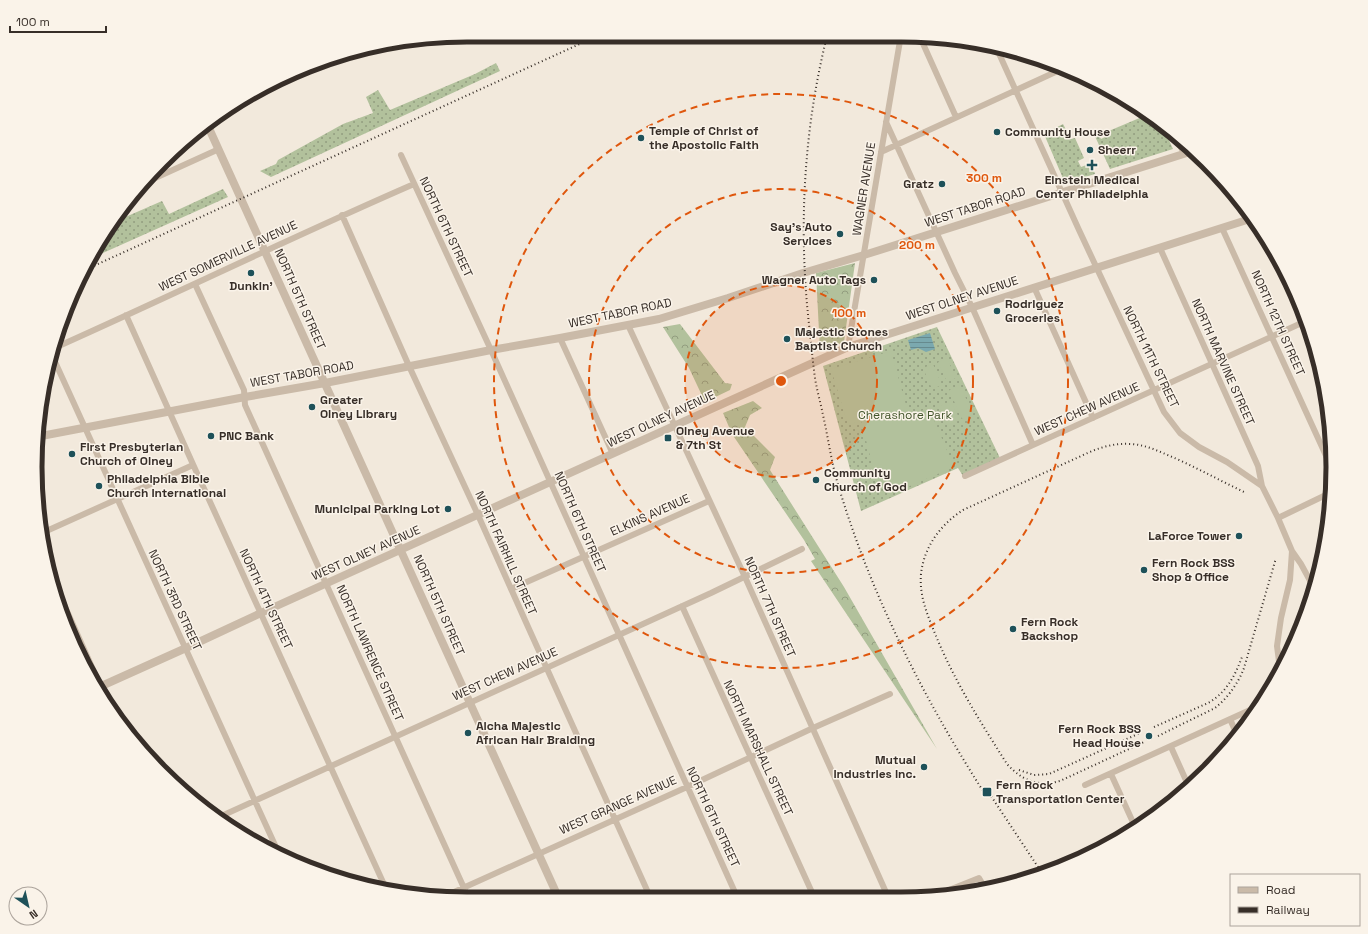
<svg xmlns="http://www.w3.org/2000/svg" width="1368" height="934" font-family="'Space Grotesk',sans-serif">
<defs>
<pattern id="grass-dots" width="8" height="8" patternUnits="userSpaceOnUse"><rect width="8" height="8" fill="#b2c19c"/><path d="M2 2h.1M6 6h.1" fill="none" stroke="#929d7f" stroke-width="1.8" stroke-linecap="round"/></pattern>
<pattern id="forest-crowns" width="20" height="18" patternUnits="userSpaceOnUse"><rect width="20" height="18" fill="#b2c19c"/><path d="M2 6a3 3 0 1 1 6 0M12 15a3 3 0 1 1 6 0" fill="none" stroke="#929d7f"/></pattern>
<pattern id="water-rules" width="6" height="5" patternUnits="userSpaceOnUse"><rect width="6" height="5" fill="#7ba9af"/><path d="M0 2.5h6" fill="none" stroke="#668a8e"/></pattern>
</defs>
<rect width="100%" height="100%" fill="#f2e9dc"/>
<path fill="url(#grass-dots)" d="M496,63L500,71L271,177L260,171L276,164L278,160L343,124L373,113L366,97L378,90L390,110L475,74Z
M1149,114L1162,125L1173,149L1110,169L1093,132L1097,130L1101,139L1105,137L1104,133Z
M1063,124L1071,139L1075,138L1084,158L1078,161L1081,167L1092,163L1095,174L1065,183L1044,134Z
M223,189L228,197L94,257L114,222L162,201L169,214Z
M937,327L1000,458L963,476L958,468L861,511L823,366Z"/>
<path fill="url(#forest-crowns)" d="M855,263L844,342L820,351L816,273Z
M680,324L725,383L732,384L730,390L705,402L689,368L663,327Z
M753,401L762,408L750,415L745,427L775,457L770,470L844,587L937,749L811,561L815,559L804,540L732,434L723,413Z"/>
<path fill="#b2c19c" d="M891,351L909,416L929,408L954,467L896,492L892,482L878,486L861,421L848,425L831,369Z
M947,358L956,378L947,382L938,362Z
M933,364L942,385L932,389L923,368Z
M960,385L973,414L962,419L949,390Z
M951,401L960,420L948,425L939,406Z"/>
<path fill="url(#water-rules)" d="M930,333L935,349L926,352L918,348L911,350L908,340Z"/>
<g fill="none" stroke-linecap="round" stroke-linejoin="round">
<path stroke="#cabaa8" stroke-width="6" d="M920,37L956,117
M996,47L1079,230L1164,412L1180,433L1199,447L1227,462L1262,486L1278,518L1292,551L1290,580L1281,618L1277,646L1280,669
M886,122L955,273L972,307L1033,445
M1175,136L1184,153
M881,152L1062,69
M401,155L491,350L738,899
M142,184L219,149
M342,215L409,366L478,515L529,629L651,899
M1222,228L1333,471
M1160,248L1258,466L1262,486
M195,284L244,390L245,405L469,899
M1034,287L1093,418
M126,315L196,471L387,891
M628,325L745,577L889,899
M560,338L613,454
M848,347L901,35
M52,349C173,295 292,237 414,184
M51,353L280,856
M965,476L1306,321
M1278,518L1330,493
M42,533L193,465
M1292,551L1301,564L1314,588
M49,571L108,703
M511,589L709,501
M682,606L815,899
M1230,719L1237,735
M1171,747L1189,787
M1111,774L1136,829
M1085,785L1261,705
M217,818L711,593L802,549
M934,896L979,878L986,890
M443,897L687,787L813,728L890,694"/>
<path stroke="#cabaa8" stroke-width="8" d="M207,124L559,899
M36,437L245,397L325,383L491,350L560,338L659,319L728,298L803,273L864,255L1193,151
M97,688L186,648L261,613L848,347L1253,218"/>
<path stroke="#372e28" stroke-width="2" stroke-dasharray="1 3" stroke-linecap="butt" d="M827,36C803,132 798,234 810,333C812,350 813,367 816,384C818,394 821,405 823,415C828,437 831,460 837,481C869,591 922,695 983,791
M87,269L595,37
M1154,727L1208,703C1226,693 1235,676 1242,657
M1158,736L1215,708C1227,699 1239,682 1244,668L1276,558
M1019,770L1034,775L1049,774L1140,733
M1039,783C1026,781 1016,774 1007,764C981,723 955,682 936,636C928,616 919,597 921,574C924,547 940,525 963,510L1092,451C1105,446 1117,443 1131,444C1148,445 1162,453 1177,459C1201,470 1223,482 1246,493
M1047,784L1060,781L1144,742
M989,793L1042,873"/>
</g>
<circle cx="781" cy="381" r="96" fill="#df570d" fill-opacity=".12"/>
<g fill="none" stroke="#df570d" stroke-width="2" stroke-dasharray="7 5">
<circle cx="781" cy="381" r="96"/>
<circle cx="781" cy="381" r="192"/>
<circle cx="781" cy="381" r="287"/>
</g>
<g fill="#1e5159" stroke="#faf3e9" stroke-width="1.5">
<circle cx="997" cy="132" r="4"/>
<circle cx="641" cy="138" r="4"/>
<circle cx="1090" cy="150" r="4"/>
<path d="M1090 159h4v4h4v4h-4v4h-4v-4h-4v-4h4z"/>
<circle cx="942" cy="184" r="4"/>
<circle cx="840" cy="234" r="4"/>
<circle cx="251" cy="273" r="4"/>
<circle cx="874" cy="280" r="4"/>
<circle cx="997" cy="311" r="4"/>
<circle cx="787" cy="339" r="4"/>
<circle cx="312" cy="407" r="4"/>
<circle cx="211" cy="436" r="4"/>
<rect x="664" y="434" width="8" height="8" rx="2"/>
<circle cx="72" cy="454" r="4"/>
<circle cx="816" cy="480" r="4"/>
<circle cx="99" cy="486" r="4"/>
<circle cx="448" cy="509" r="4"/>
<circle cx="1239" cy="536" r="4"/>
<circle cx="1144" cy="570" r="4"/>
<circle cx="1013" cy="629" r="4"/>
<circle cx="468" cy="733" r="4"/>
<circle cx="1149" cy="736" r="4"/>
<circle cx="924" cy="767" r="4"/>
<rect x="982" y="787" width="10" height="10" rx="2"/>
</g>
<g text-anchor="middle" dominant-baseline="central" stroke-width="3" stroke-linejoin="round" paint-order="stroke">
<g font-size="12" font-weight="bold" fill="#372e28" stroke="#faf3e9" text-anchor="start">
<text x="649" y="131">Temple of Christ of<tspan x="649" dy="14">the Apostolic Faith</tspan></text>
<text x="1005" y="132">Community House</text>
<text x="1098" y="150">Sheerr</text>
<text x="1092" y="180" text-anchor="middle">Einstein Medical<tspan x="1092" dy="14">Center Philadelphia</tspan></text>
<text x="934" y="184" text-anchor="end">Gratz</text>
<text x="832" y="227" text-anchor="end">Say's Auto<tspan x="832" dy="14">Services</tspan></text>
<text x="866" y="280" text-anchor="end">Wagner Auto Tags</text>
<text x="251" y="286" text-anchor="middle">Dunkin'</text>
<text x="1005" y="304">Rodriguez<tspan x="1005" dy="14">Groceries</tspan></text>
<text x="795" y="332">Majestic Stones<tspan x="795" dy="14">Baptist Church</tspan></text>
<text x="320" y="400">Greater<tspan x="320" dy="14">Olney Library</tspan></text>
<text x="676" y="431">Olney Avenue<tspan x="676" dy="14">&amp; 7th St</tspan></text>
<text x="219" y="436">PNC Bank</text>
<text x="80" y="447">First Presbyterian<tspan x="80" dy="14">Church of Olney</tspan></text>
<text x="824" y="473">Community<tspan x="824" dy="14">Church of God</tspan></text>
<text x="107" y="479">Philadelphia Bible<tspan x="107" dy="14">Church International</tspan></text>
<text x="440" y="509" text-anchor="end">Municipal Parking Lot</text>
<text x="1231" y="536" text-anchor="end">LaForce Tower</text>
<text x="1152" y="563">Fern Rock BSS<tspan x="1152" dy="14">Shop &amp; Office</tspan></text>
<text x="1021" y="622">Fern Rock<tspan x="1021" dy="14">Backshop</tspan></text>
<text x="476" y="726">Aicha Majestic<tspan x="476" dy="14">African Hair Braiding</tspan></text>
<text x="1141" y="729" text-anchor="end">Fern Rock BSS<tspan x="1141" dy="14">Head House</tspan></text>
<text x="916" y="760" text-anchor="end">Mutual<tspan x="916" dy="14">Industries Inc.</tspan></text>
<text x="996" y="785">Fern Rock<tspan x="996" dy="14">Transportation Center</tspan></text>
</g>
<g font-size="12" fill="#372e28" stroke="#faf3e9">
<text transform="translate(864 189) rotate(-81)">WAGNER AVENUE</text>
<text transform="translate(975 207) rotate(-18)">WEST TABOR ROAD</text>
<text transform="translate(446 227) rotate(65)">NORTH 6TH STREET</text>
<text transform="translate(228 256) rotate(-25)">WEST SOMERVILLE AVENUE</text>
<text transform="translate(962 298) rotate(-18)">WEST OLNEY AVENUE</text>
<text transform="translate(300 299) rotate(66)">NORTH 5TH STREET</text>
<text transform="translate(620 313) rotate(-12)">WEST TABOR ROAD</text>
<text transform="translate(1278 323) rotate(66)">NORTH 12TH STREET</text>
<text transform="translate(1151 357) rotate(64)">NORTH 11TH STREET</text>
<text transform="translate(1223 362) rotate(66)">NORTH MARVINE STREET</text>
<text transform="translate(302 374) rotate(-10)">WEST TABOR ROAD</text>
<text transform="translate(1087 409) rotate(-24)">WEST CHEW AVENUE</text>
<text transform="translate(661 419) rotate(-25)">WEST OLNEY AVENUE</text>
<text transform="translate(650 515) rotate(-24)">ELKINS AVENUE</text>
<text transform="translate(580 522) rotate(66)">NORTH 6TH STREET</text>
<text transform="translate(366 553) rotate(-24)">WEST OLNEY AVENUE</text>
<text transform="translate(506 553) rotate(66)">NORTH FAIRHILL STREET</text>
<text transform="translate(266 599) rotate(65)">NORTH 4TH STREET</text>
<text transform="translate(175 600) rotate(65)">NORTH 3RD STREET</text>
<text transform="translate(439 605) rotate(66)">NORTH 5TH STREET</text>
<text transform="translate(770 607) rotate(66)">NORTH 7TH STREET</text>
<text transform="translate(370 653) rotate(66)">NORTH LAWRENCE STREET</text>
<text transform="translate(505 674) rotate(-24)">WEST CHEW AVENUE</text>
<text transform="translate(758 748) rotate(65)">NORTH MARSHALL STREET</text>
<text transform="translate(618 805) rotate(-24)">WEST GRANGE AVENUE</text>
<text transform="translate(713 817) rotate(65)">NORTH 6TH STREET</text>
</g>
<g font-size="12" fill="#43562c" stroke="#faf3e9">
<text x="905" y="415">Cherashore Park</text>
</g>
</g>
<path d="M0 0H1368V934H0ZM467 42H901A425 425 0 0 1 1326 467V467A425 425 0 0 1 901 892H467A425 425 0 0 1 42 467V467A425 425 0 0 1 467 42Z" fill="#faf3e9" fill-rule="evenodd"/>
<path fill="none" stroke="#372e28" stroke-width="5" d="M467 42H901A425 425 0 0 1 1326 467V467A425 425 0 0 1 901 892H467A425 425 0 0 1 42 467V467A425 425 0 0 1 467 42Z"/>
<circle cx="781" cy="381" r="6" fill="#df570d" stroke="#faf3e9" stroke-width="2"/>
<g font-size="12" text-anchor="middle" font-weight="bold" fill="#df570d" stroke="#faf3e9" stroke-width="3" stroke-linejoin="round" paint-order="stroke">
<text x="984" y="182">300 m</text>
<text x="917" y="249">200 m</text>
<text x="849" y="317">100 m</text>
</g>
<rect x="1230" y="874" width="130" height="52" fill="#faf3e9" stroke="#aca49c"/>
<rect x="1238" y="887" width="20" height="6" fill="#cabaa8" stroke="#aca49c"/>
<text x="1266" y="894" font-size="12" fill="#372e28">Road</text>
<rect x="1238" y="907" width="20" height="6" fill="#372e28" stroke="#aca49c"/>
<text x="1266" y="914" font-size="12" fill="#372e28">Railway</text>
<g transform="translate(28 906) rotate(146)"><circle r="19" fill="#faf3e9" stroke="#aca49c"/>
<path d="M0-3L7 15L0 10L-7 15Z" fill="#1e5159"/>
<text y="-6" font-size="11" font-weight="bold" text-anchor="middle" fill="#372e28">N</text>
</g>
<path d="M10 26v6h96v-6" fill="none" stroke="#372e28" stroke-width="2"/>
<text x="16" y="26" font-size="12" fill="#372e28" stroke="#faf3e9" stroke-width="3" paint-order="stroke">100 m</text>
</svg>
